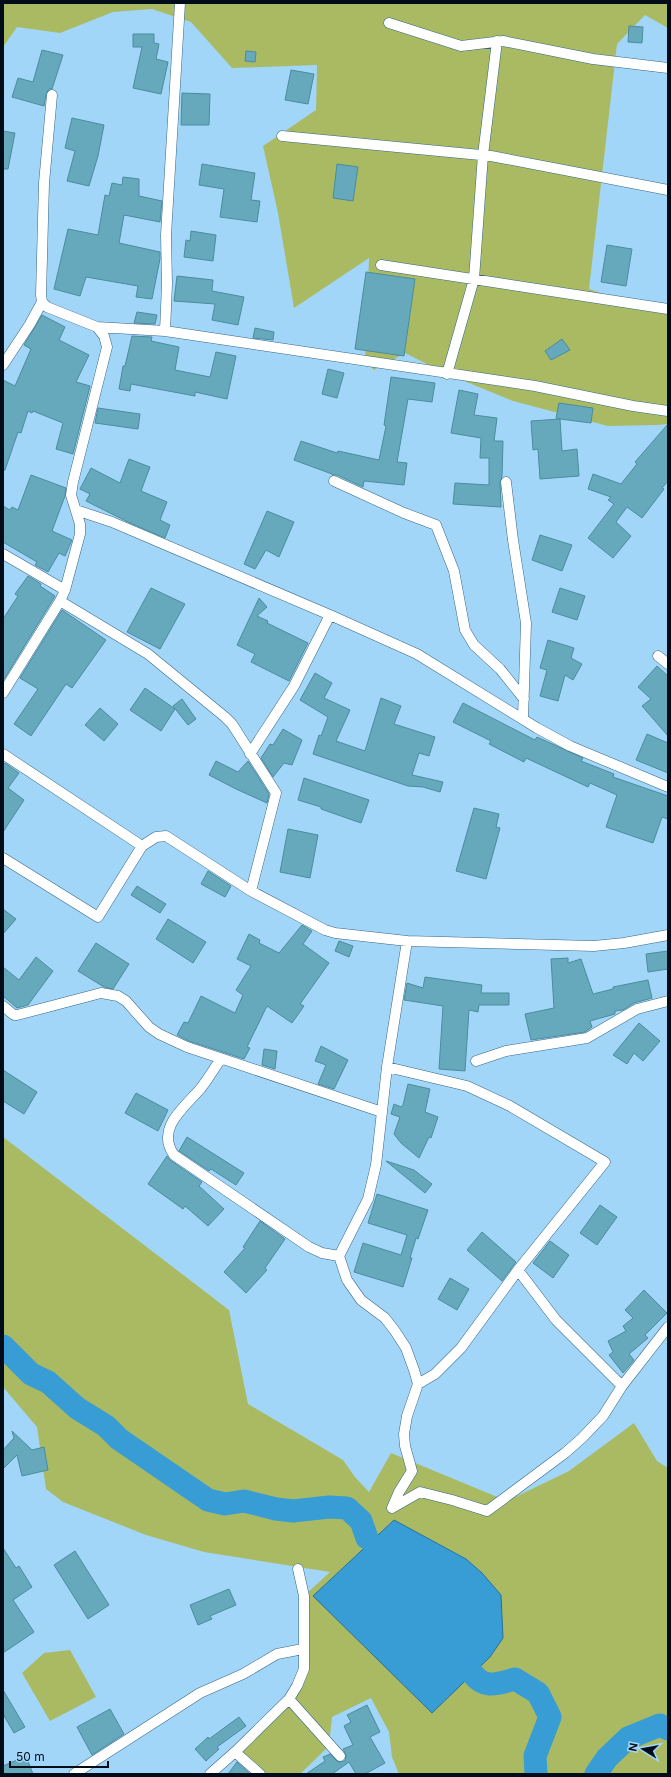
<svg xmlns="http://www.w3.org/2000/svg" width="671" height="1777" font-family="Inter,sans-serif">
<rect width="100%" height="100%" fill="#a2d6f9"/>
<path fill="#a9ba63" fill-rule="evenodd" d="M3,3H668V28L645,15L617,44L589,289L634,305L668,308V424L657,425L608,426L513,401L447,374L405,353L374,370L365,361L369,258L294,308L278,213L263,146L316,110L317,65L232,68L191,22L152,9L113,12L60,33L17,27L3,47Z
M3,1137L229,1310L248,1404L343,1460L355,1477L369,1492L391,1453L507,1501L569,1471L634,1423L657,1461L668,1468V1774H399L392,1757L389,1732L371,1698L332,1717L329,1746L300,1774H260L235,1752L289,1699L304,1669V1596L330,1572L204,1552L146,1535L63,1502L46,1489L37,1427L3,1387ZM394,1520L466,1559L482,1573L503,1638L490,1657L432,1712L313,1596Z
M70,1650L96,1697L50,1721L22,1673L44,1653Z"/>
<path fill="#389cd5" stroke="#27719d" d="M394,1520L466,1559L482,1573L501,1595L503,1638L490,1657L432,1713L313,1596Z"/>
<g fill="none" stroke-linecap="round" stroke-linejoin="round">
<path stroke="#389cd5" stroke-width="23" d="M3,1346L31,1374L48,1382L77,1408L106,1426L119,1439L208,1500L225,1504L244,1501L276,1509L293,1511L329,1507L347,1508L361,1521L367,1538
M473,1674C485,1690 499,1683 515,1679L538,1693L550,1717L535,1756L536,1774
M596,1774L607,1758L628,1738L660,1725L668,1729"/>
</g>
<path fill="#67a9bc" stroke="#4a8c9e" d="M629,26L643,27L642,43L628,42Z
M133,34H154V43L159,44L156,59L168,62L161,94L133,88L142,47H133Z
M42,50L63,55L52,89H49L46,94L44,106L12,97L18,78L33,82Z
M246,51L256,52L255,62L245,61Z
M291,70L314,74L308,104L285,100Z
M182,93L210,94L209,125H181Z
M72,118L104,125L98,156L89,186L67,181L75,151L65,148Z
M3,131L15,133L8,169H3Z
M202,164L255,173L251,200L260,201L257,222L220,217L224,189L199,185Z
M337,164L358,167L353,201L333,198Z
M123,177L139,179V196L162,201L160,222L124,215L119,243L160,252V259L152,299L136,297L138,286L86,277L80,296L54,289L68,229L98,235L105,195L109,196L112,183L122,185Z
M191,231L216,235L213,261L184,257L186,240L190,241Z
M607,245L632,249L626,286L601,282Z
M366,272L415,279L404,356L355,349Z
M177,276L213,280L212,291L244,297L238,325L212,320L215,304L174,301Z
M137,312L157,315L155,324L134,323Z
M42,315L65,327L59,340L89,355L76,382L90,386L73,454L56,449L63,423L33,411L32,413L28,411L21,433L18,432L5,470H3V380L15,386L31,349L24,345Z
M255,328L274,332L273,340L253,338Z
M132,336L152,337L151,341L179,347L175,370L210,377L216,352L236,356L227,399L195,392V396L131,384L130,391L119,389L123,366H125Z
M562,339L570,350L551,360L545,351Z
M328,369L344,373L337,398L322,394Z
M391,377L435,383L432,402L408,399L397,462L407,463L404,485L364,481L363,487L337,475H332V474L294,460L301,441L337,453L338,451L379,460L386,426L384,425Z
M459,390L478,394L474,415L497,418L494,441H503L502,477L500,482L501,507L453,504L455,483L489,485V458H480L481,438L451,433Z
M559,403L593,408L591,423L560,419L562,451L577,449L579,476L540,479L538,449L533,450L531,421L560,419L556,418Z
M98,408L140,414L138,429L95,423Z
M668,424V481L662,488L664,489L642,518L627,507L616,522L631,536L613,558L588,538L614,504L608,500L611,497L588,489L593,474L621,484L637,464L635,462Z
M129,459L150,467L141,491L167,502L160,520L170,525L165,538L130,523L86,501L90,494L80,489L91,468L120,483Z
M31,475L66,488L65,496L52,531L72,540L65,556L59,553L48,572L35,565L37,562L3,542V506L10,510L12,507L18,510Z
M267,511L294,522L279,557L266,550L255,569L244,564Z
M540,535L572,545L562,571L532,560Z
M28,576L41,584L40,586L55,596L3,681V619L18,596L15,594Z
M151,588L185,604L160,649L127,632Z
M560,588L585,596L577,620L552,612Z
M259,598L267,607L257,616L268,621L267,623L308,643L289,681L251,662L255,654L237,645Z
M62,610L106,640L72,688L66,684L31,736L14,724L38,689L20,678Z
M548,640L574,648L571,658L582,664L573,680L565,675L558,701L540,696L547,670L540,668Z
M657,666L668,676V736L642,706L651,699L638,687Z
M315,673L332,683L324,698L350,710L336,741L365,751L381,698L401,706L394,724L435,737L429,756L419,753L412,775L443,782L440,792L423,787L408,786L313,754L319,735L321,736L328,717L300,700Z
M145,688L175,709L161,731L130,710Z
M182,699L196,719L188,725L173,706Z
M463,703L535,740L537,737L583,758L581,761L614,774L613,777L668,796V819L662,817L653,843L606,827L617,795L590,783L588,787L526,758L524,762L489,744L491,741L453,722Z
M100,708L118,724L104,741L85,725Z
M283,729L302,740L292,765L284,763L273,777L261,758L270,744L273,745Z
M647,734L668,743V773L636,760Z
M216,761L238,772L248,761L269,794L267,803L236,789L209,775Z
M5,763L19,773L8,788L24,800L3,832V765Z
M304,778L369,800L361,823L321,809V807L298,800Z
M474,808L499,814L496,827L500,828L486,879L456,871Z
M288,829L318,835L310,878L280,872Z
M208,871L231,886L225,897L201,884Z
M137,886L166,904L160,913L131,895Z
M3,909L16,919L3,934Z
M168,919L206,942L193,963L156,939Z
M302,925L312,931L303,944L329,963L300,1004L304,1006L292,1023L267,1006L247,1047L250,1048L244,1059L189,1041L177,1035L184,1022L188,1023L201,996L235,1013L243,995L236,990L251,966L237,959L249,934L260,940L259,943L279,953Z
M339,941L353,946L349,957L335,951Z
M96,943L129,964L113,989L104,987L78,971Z
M668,951V969L648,972L646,954Z
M36,957L53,971L28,1005L17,1008L3,996V967L19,980Z
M568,958V963L581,959L593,994L613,989V987L648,980L652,998L634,1003L623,1010L615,1011V1014L590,1021L592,1027L585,1032L531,1040L525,1014L554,1008L551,959Z
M425,977L482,985L481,993H509V1005H479L478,1012L469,1010L465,1071L439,1069L443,1006L404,1000L407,983L423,988Z
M639,1023L660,1041L643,1061L634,1053L627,1064L613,1055Z
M321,1046L348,1060L334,1089L318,1084L326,1065L315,1061Z
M264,1049L277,1051L275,1069L262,1065Z
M3,1070L37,1092L24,1114L3,1101Z
M408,1084L430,1089L425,1112L438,1117L431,1138L429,1137L419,1158L401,1143L394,1134L400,1117L391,1114L394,1104L401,1107L403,1105Z
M136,1093L168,1110L158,1131L125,1113Z
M187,1137L244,1173L236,1185L211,1169L209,1171L179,1151Z
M167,1156L170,1160L202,1182L199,1186L224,1209L208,1226L185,1206L183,1209L148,1184Z
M386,1161L414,1170L432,1184L425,1193Z
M377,1194L428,1210L418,1239L416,1238L410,1258H412L403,1287L354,1272L363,1243L401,1255L407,1235L368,1223Z
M600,1205L617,1217L597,1245L580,1233Z
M260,1221L285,1239L265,1268L267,1270L246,1293L224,1272L245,1248L243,1247Z
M482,1232L516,1262L502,1281L467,1250Z
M550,1241L569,1255L553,1278L533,1263Z
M450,1278L469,1289L457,1310L438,1299Z
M644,1290L667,1313L645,1335L648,1338L629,1354L634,1360L623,1373L609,1355L613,1352L608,1341L626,1331L623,1326L633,1318L625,1310Z
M12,1431L32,1450L44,1447L48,1470L22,1476L17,1455L3,1469V1450L14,1438Z
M3,1548L16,1568L19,1566L32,1587L13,1600L34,1632L3,1653Z
M75,1551L109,1605L88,1619L54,1565Z
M229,1589L236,1605L210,1616L212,1619L198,1625L190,1605Z
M3,1690L25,1727L14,1733L3,1714Z
M367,1705L380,1732L370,1737L385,1763L365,1774H356L349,1762L332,1774H306L325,1761L323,1757L330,1754L338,1762L345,1761L346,1755L343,1749L353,1745L344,1726L351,1722L347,1715Z
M110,1709L124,1734L92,1755L77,1727Z
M239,1717L246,1726L217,1747L219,1749L206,1761L195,1749L208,1737L209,1739Z
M26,1756L33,1774H3V1766Z
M237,1762L250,1774H228Z"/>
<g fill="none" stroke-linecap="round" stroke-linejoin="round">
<defs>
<path id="street" d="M180,3L166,235L167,284L165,331L535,386L633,406L668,411
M389,23L461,46L503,41L593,59L668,68
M52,95L44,183L41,295L42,302L47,307L97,327L104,336L107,347L73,482L71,495L80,524V534L65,590
M282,136L491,156L668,190
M381,265L668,309
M97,327L165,331
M3,365L30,324L42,302
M447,374L474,279L483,155L497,41
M334,481L404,513L436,525L454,571L465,630L474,645L500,669L524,699
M506,482L513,540L526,623L523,718
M76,510L112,522L330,615L294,686L250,754
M3,554L65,590L60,601L148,654L225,717L232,724L276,793L251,891
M330,615L417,654L537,728L570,746L668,787
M658,656L668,664
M3,693L60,601
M3,754L142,846L156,837L166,836L251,891L325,930L335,933L407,941L594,946L624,943L668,935
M3,858L98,917L142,846
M3,1006L14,1015H17L101,993L118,996L126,1001L149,1027L159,1034L187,1047L382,1112
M220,1060C214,1069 208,1079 201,1088C185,1107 155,1128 174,1155L309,1247L322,1253L339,1256
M476,1061L506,1051L587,1038L637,1009L668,1001
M387,1067L467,1086L510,1106L605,1162L518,1270L461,1348L435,1374L418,1384
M518,1270L556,1320L622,1386
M392,1508L399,1492L412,1471L405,1446L404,1434L407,1416L418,1384L414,1370L406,1348L395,1331L385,1318L361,1300L347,1280L339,1256L368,1199L376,1165L387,1067L407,941
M392,1508L420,1492L452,1500L487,1511L565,1453L582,1438L603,1416L622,1386L668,1327
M289,1699L340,1756
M235,1752L260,1774
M74,1774L200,1693L243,1674L277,1654L303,1649
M210,1774L235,1752L289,1699L297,1686L304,1669V1596L298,1569"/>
</defs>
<use href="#street" stroke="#356685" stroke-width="11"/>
<use href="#street" stroke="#fff" stroke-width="10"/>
</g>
<rect width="671" height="1777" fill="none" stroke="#000d19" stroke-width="8"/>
<g transform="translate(643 1749) rotate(281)" stroke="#a2d6f9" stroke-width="3" paint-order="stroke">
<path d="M0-3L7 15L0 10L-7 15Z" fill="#000d19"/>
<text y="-6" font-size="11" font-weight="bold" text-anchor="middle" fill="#000d19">N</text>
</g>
<path d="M10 1761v6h98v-6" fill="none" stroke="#000d19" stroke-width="2"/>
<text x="16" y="1761" font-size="12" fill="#000d19" stroke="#a2d6f9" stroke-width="3" paint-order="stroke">50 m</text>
</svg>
